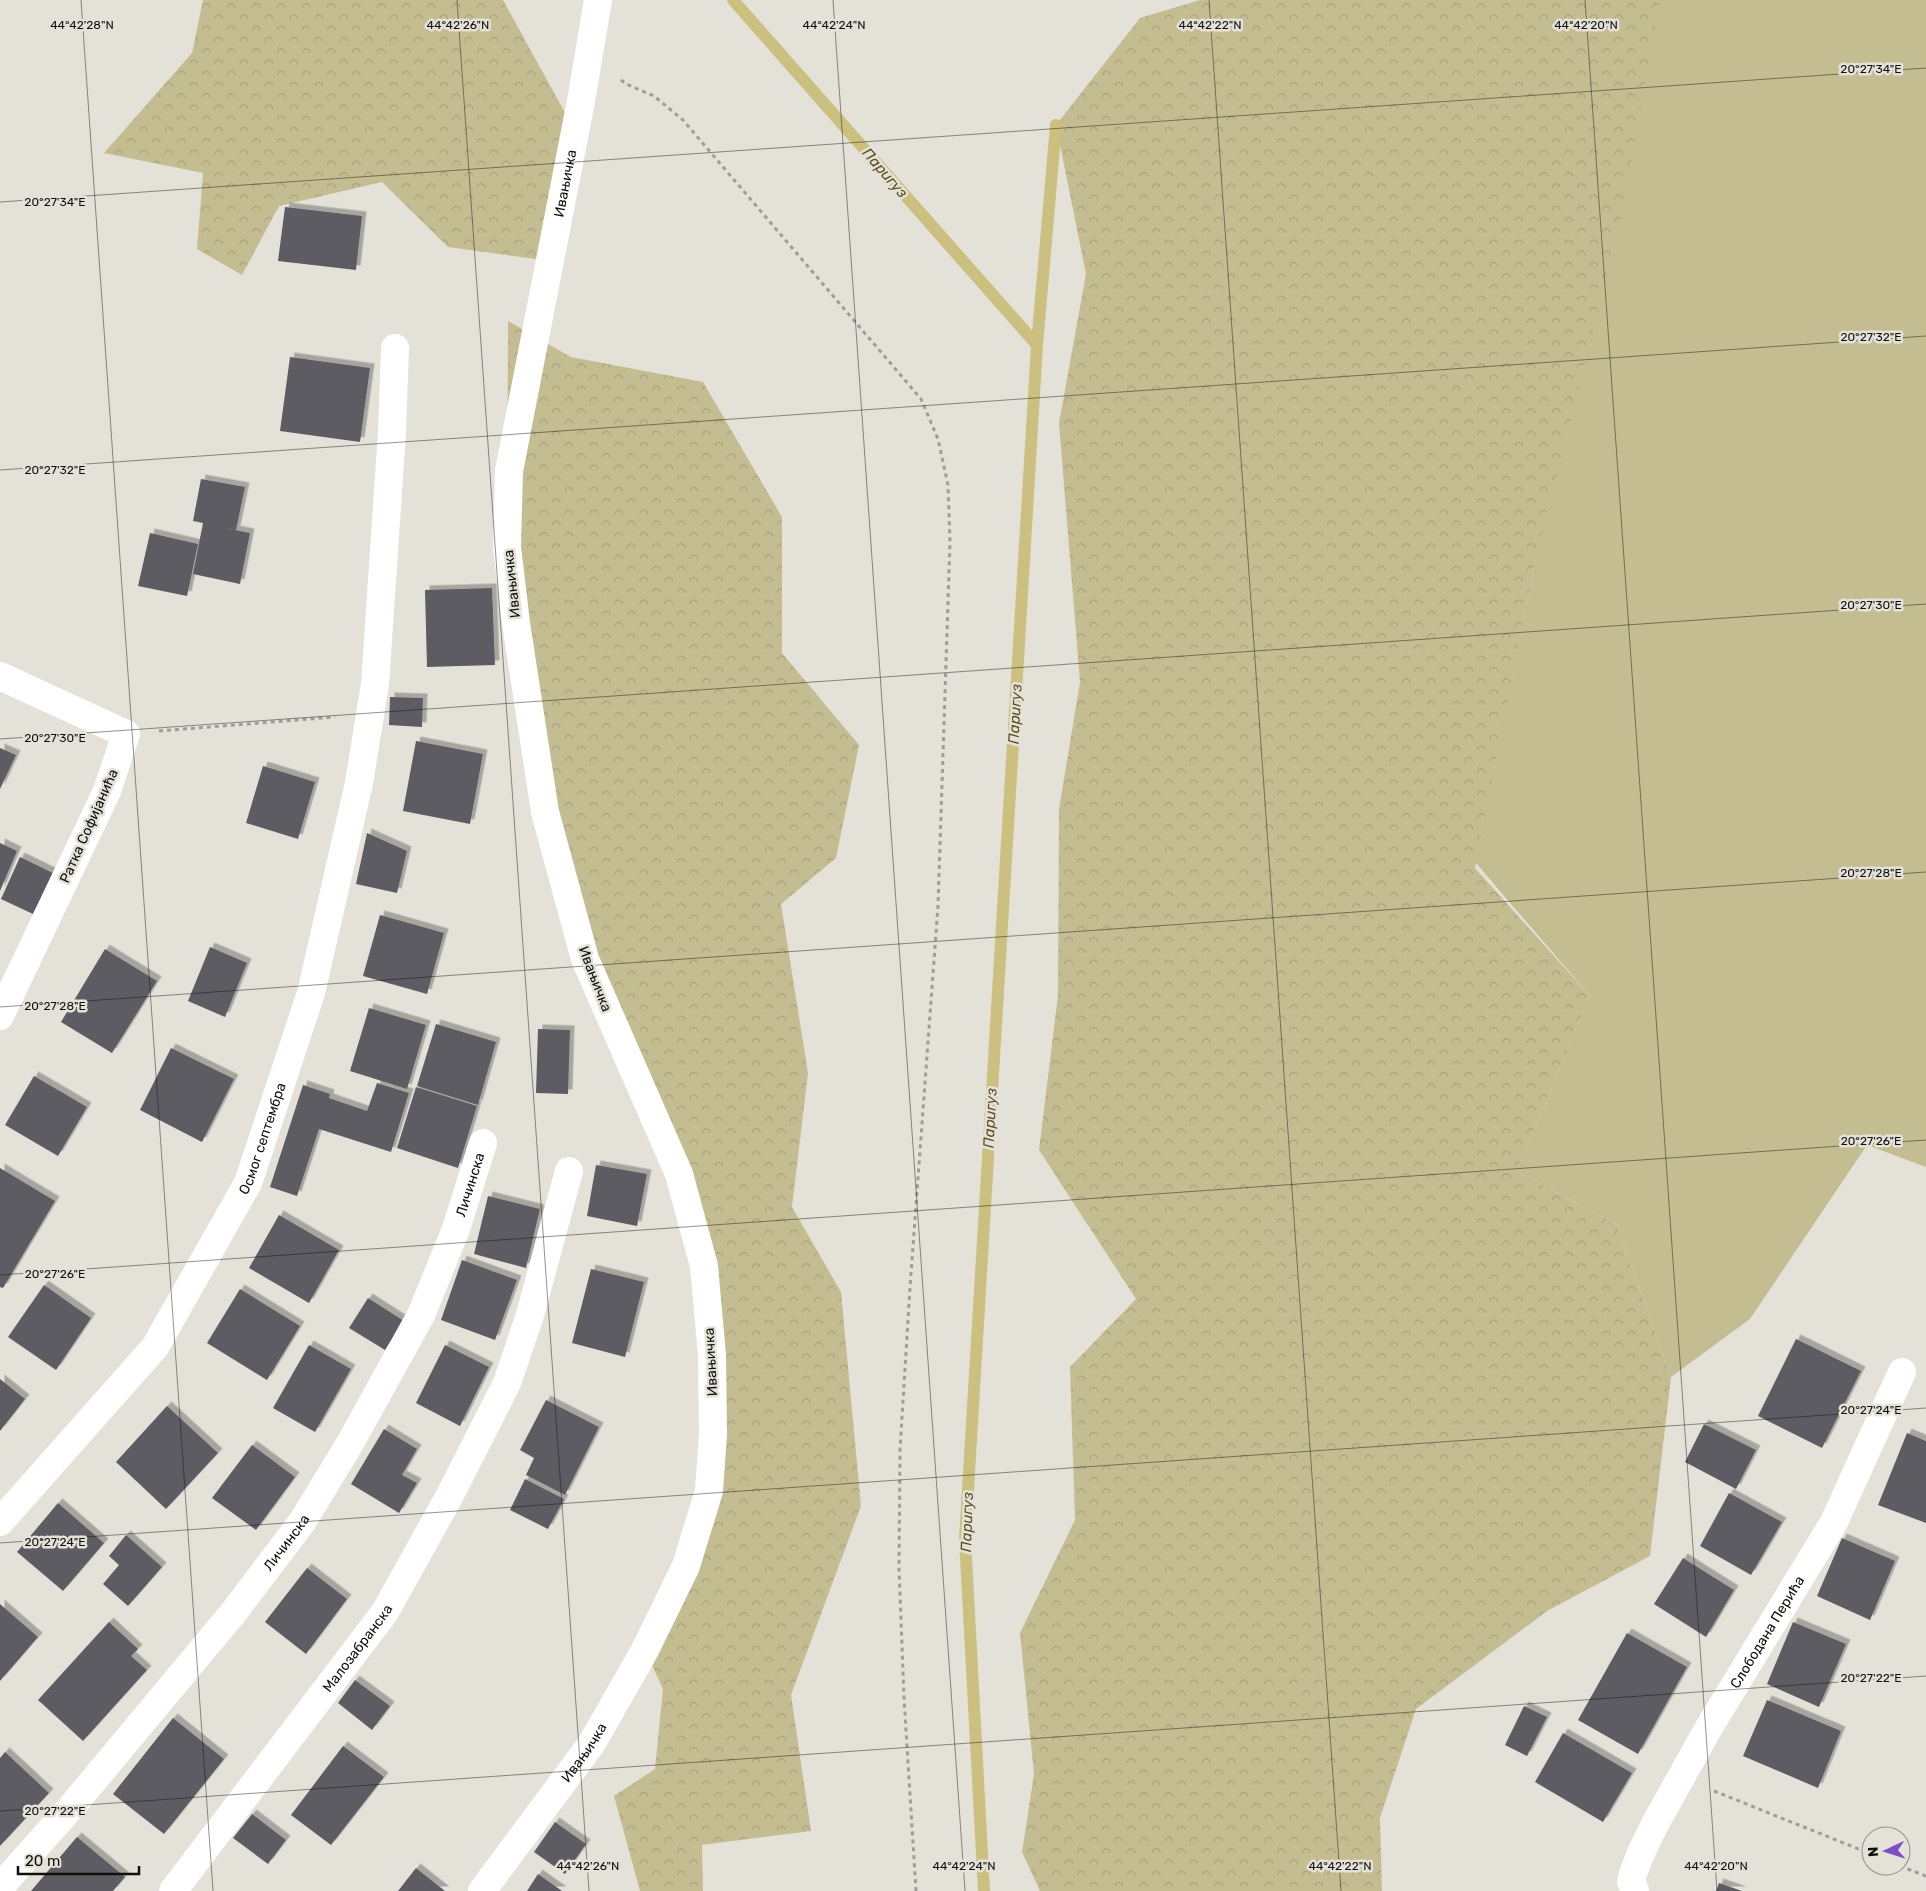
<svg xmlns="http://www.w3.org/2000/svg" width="1926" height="1891" font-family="Rubik,sans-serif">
<defs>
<pattern id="forest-crowns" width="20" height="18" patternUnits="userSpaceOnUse" patternTransform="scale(1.25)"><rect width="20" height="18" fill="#c5bd92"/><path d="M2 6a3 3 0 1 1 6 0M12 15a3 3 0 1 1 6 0" fill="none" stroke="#a8a17d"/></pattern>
<filter id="shadow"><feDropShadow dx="4.5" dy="-4.5" stdDeviation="0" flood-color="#0004"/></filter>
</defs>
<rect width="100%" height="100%" fill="#e4e2d8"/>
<path fill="#c5bd92" d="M1659,0H1926V1167L1867,1145L1750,1319L1671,1377L1617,1225L1517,1171L1590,996L1475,862L1533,571Z"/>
<path fill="url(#forest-crowns)" d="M203,0H503L575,131L550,261L448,247L382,182L279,206L242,275L197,249L203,173L104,153L192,53Z
M1200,0H1660L1620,222L1533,571L1475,868L1590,996L1517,1171L1617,1225L1671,1377L1650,1556L1547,1611L1416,1709L1380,1818L1382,1891H1040L1022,1852L1034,1774L1020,1633L1075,1520L1070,1367L1136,1299L1039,1150L1058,995L1059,809L1080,682L1059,423L1086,274L1056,125L1140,18Z
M508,321L571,357L703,382L782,517V653L859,745L836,858L781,904L808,1073L792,1207L841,1292L861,1506L791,1695L811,1831L702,1845L703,1891H640L614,1796L655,1769L663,1689L645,1650L709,1491L704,1266L585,959L507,547Z"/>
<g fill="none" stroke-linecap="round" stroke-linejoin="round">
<path stroke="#ccc080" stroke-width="12" d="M733,0L1037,345
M984,1891L965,1539L1037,345L1056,125"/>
</g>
<path fill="#5d5b63" filter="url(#shadow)" d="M285,207L362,216L356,270L278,261Z
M290,357L370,368L360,442L280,431Z
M201,479L245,487L236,530L220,527L250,533L240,584L193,574L203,523L193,521Z
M150,533L198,544L187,596L138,586Z
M492,588L495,665L427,667L425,590Z
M390,697L423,698L422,727L389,725Z
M416,741L483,754L470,824L403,811Z
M0,748L16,755L0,789Z
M263,766L315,782L298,839L246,823Z
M367,833L407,851L397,893L356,884Z
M0,843L17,851L0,891Z
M20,857L53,873L33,914L1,899Z
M380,915L444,933L427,994L363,976Z
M210,947L247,963L225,1017L188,1001Z
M105,949L157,981L112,1053L61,1022Z
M369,1008L426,1025L407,1089L350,1071Z
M436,1024L496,1042L478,1105L417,1086Z
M538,1029L570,1030L568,1094L536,1093Z
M171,1048L234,1079L202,1142L140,1110Z
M34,1076L87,1107L58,1156L5,1125Z
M377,1083L409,1093L391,1152L319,1129L297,1196L270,1187L303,1085L330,1094L329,1098L367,1111Z
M416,1087L477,1106L458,1168L397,1148Z
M596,1165L647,1174L637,1226L587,1216Z
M0,1168L55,1201L3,1288L0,1287Z
M488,1196L540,1209L526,1268L474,1254Z
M279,1215L339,1250L309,1303L249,1268Z
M462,1260L517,1280L495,1340L441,1320Z
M591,1269L644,1282L625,1357L572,1343Z
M44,1285L91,1318L56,1370L8,1337Z
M240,1289L300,1326L267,1380L207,1343Z
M368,1298L404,1321L385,1350L349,1328Z
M1796,1339L1861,1371L1822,1448L1758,1416Z
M309,1345L351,1369L315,1432L273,1408Z
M445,1345L489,1367L460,1426L416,1403Z
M0,1379L25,1399L0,1431Z
M546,1400L599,1427L565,1495L526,1475L534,1458L520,1450Z
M167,1406L218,1453L166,1509L116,1462Z
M1704,1424L1756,1450L1736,1489L1685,1462Z
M384,1429L417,1449L402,1475L417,1483L399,1513L351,1484Z
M1907,1433L1926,1441V1523L1878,1505Z
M252,1445L295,1477L256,1530L212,1498Z
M525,1479L564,1499L548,1529L510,1510Z
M1729,1493L1782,1522L1751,1575L1700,1546Z
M58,1503L104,1543L63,1591L17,1552Z
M126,1535L162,1567L128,1606L103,1584L119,1565L109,1556Z
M1842,1538L1895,1561L1870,1620L1817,1596Z
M1683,1558L1734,1590L1706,1637L1654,1604Z
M307,1568L347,1599L306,1654L265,1622Z
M0,1604L38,1637L0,1681Z
M109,1622L138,1649L131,1656L147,1670L83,1741L38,1700Z
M1793,1622L1846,1644L1819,1707L1767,1684Z
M1627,1633L1687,1667L1638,1754L1578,1720Z
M355,1680L390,1706L372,1730L338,1703Z
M1767,1700L1841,1731L1818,1788L1743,1756Z
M1524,1706L1547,1717L1527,1756L1505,1745Z
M173,1718L224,1759L164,1834L113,1794Z
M1563,1733L1632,1773L1603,1822L1535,1782Z
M343,1746L384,1777L331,1845L291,1815Z
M5,1752L49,1793L0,1846V1758Z
M252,1814L286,1840L268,1864L233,1838Z
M555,1822L586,1844L565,1874L534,1852Z
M77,1837L125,1877L113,1891H31Z
M416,1868L445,1891H398Z
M538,1874L562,1891H527Z
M1719,1883L1742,1891H1716Z"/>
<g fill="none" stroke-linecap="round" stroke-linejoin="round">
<path stroke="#9f9d96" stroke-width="3" stroke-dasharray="4 4" stroke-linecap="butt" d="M621,80L626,84L654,96L683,120L921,399L938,439L948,485L950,542L938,906L910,1287L900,1450L899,1568L904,1698L916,1891
M159,731L335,717
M1714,1791L1871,1854
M1900,1866L1926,1876"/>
<g stroke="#fff" stroke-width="28">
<path d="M0,676L126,734L107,791L0,1016"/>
<path id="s1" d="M0,1522L155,1347L248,1183L311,993L359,783L375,684L392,432L395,348"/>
<path id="s2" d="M0,1887L73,1805L233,1613L302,1522L349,1445L421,1315L456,1229L483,1143"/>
<path id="s3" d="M173,1891L385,1612L450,1495L507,1383L530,1315L569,1171"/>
<path id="s4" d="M482,1891L592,1743L645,1650L686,1566L709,1491L713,1434L712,1355L704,1266L679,1174L585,959L545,812L516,623L507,547L509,471L581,101L598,0"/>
<path id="s5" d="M1635,1891L1631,1881L1633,1874L1640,1855L1655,1824L1708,1729L1834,1522L1902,1372"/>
</g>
</g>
<path fill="none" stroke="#100f0c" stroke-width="1" stroke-opacity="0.45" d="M81,0L213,1891M457,0L589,1891M833,0L965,1891M1209,0L1341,1891M1585,0L1717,1891M0,202L1926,68M0,470L1926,336M0,739L1926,604M0,1007L1926,872M0,1275L1926,1140M0,1543L1926,1408M0,1811L1926,1676"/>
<g text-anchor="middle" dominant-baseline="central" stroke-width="5" stroke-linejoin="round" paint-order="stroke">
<g font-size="14" fill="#100f0c" stroke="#e4e2d8">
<text stroke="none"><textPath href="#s4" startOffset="1808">Ивањичка</textPath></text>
<text transform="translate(512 584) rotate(-96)">Ивањичка</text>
<text transform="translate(89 826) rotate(-66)">Ратка Софијанића</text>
<text transform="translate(595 979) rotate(69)">Ивањичка</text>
<text stroke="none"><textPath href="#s1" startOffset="469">Осмог септембра</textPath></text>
<text stroke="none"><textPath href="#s2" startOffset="852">Личинска</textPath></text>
<text transform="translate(711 1362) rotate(-93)">Ивањичка</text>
<text stroke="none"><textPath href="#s2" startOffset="448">Личинска</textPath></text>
<text stroke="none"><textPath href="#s5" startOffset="295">Слободана Перића</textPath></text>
<text stroke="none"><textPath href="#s3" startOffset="305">Малозабранска</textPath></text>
<text stroke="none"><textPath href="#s4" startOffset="172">Ивањичка</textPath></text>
</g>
<g font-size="15" font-style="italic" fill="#5a5120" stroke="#e4e2d8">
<text transform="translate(885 173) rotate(49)">Паригуз</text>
<text transform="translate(1015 714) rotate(-87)">Паригуз</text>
<text transform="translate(990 1118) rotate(-87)">Паригуз</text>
<text transform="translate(967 1522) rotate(-88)">Паригуз</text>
</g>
</g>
<g font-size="12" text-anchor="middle" fill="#100f0c" stroke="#e4e2d8" stroke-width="5" stroke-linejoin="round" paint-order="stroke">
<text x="82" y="29">44°42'28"N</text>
<text x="458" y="29">44°42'26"N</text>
<text x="834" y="29">44°42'24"N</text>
<text x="1210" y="29">44°42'22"N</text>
<text x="1586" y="29">44°42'20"N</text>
<text x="1871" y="73">20°27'34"E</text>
<text x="55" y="206">20°27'34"E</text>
<text x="1871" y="341">20°27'32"E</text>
<text x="55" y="474">20°27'32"E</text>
<text x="1871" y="609">20°27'30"E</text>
<text x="55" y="742">20°27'30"E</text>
<text x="1871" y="877">20°27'28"E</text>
<text x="55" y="1010">20°27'28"E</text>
<text x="1871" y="1145">20°27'26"E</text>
<text x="55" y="1278">20°27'26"E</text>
<text x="1871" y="1414">20°27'24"E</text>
<text x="55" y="1546">20°27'24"E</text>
<text x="1871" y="1682">20°27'22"E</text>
<text x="55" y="1815">20°27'22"E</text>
<text x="588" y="1870">44°42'26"N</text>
<text x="964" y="1870">44°42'24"N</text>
<text x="1340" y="1870">44°42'22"N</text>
<text x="1716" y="1870">44°42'20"N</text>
</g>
<g transform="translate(1886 1851) rotate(266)"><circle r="24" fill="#e4e2d8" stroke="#8f8e86"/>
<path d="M0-4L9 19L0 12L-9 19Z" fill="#7f4dc4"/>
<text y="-8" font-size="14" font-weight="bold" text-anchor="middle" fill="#100f0c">N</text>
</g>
<path d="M18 1866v8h121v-8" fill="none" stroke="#100f0c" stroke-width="2.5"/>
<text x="25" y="1866" font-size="15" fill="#100f0c" stroke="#e4e2d8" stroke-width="4" paint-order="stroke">20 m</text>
</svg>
